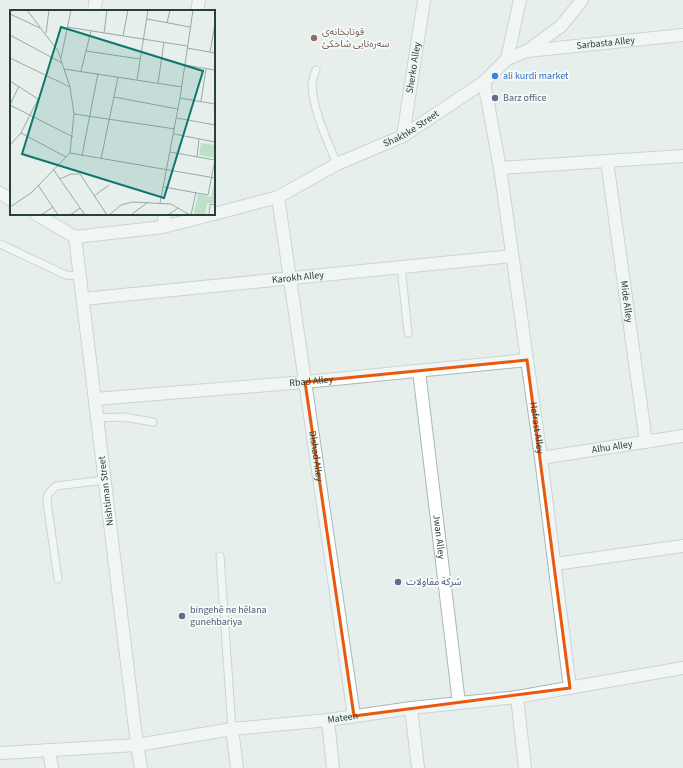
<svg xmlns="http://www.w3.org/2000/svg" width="683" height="768" font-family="'Source Sans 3','Noto Sans Arabic',sans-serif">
<rect width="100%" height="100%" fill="#e6efeb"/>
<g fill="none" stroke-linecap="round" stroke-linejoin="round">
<defs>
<path id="service" d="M316,70C315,74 312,80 312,84C313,112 327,139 337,164
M0,244L66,275L80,276
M401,267L408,333
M97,418L123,417L153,422
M220,556L232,729
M58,579L47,502L48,494L56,486L105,480"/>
<g id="minor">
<path d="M94,11L96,0"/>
<path d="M197,11L199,0"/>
<path id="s1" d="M527,51L683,35"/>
<path d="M507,59L520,0"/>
<path id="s2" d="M484,82L500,168L541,458L570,688"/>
<path id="s3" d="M403,136L424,0"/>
<path id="s4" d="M607,161L646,442"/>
<path d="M500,168L683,156"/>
<path id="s5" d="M278,197L354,716"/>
<path id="s6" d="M214,214L278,197L337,164L403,136L484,82L507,59L527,51L561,26L582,0"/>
<path d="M163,227L165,214"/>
<path d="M75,237L163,227L214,214"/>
<path id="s7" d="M83,299L512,256"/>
<path id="s8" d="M419,371L459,703"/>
<path id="s9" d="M95,399L305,382L527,360"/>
<path id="s10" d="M541,458L683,436"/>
<path d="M555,564L683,546"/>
<path d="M517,697L525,768"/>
<path d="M411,708L418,768"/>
<path d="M328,720L333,768"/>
<path d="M232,729L237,768"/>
<path d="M49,750L52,768"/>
<path id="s11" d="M141,768L137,745L232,729L328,720L411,708L517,697L683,668"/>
</g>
<path id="tertiary" d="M0,193L11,200
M0,753L137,745L75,237L36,214"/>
</defs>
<use href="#service" stroke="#a8b8b2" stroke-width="9"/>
<use href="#minor" stroke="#a8b8b2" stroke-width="14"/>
<use href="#tertiary" stroke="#a8b8b2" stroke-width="14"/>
<use href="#service" stroke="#fff" stroke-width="7"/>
<use href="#minor" stroke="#fff" stroke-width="12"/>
<use href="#tertiary" stroke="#fff" stroke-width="12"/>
</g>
<path d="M0 0H683V768H0ZM527,360L570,688L354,716L305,382Z" fill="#e6efeb" fill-opacity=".55" fill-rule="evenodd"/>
<path fill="none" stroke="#e8590c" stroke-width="3" stroke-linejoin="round" d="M527,360L570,688L354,716L305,382Z"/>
<circle fill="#8d6e63" stroke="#f7fbf9" stroke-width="1.5" cx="314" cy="38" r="4"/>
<circle fill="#3f7fe0" stroke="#f7fbf9" stroke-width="1.5" cx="495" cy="76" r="4"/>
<g fill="#5c6f8a" stroke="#f7fbf9" stroke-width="1.5">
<circle cx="495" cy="98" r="4"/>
<circle cx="398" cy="582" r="4"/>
<circle cx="182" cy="616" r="4"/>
</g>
<g text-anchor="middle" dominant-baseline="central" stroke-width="3.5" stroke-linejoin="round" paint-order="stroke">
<g font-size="10" fill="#785e54" stroke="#f7fbf9" text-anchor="start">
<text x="322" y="32">قوتابخانەی<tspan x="322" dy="12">سەرەتایی شاخکێ</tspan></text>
</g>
<g font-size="10" fill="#24423a" stroke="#f7fbf9">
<text stroke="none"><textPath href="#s1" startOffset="79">Sarbasta Alley</textPath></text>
<text stroke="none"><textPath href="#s3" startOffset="69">Sherko Alley</textPath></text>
<text stroke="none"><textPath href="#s6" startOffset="216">Shakhke Street</textPath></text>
<text stroke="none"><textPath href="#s7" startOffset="216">Karokh Alley</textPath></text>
<text stroke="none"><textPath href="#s4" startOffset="142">Mide Alley</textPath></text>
<text stroke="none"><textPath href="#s9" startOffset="217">Rbad Alley</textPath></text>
<text stroke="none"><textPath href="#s2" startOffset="350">Hafrast Alley</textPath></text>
<text stroke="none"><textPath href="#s10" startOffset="72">Alhu Alley</textPath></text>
<text stroke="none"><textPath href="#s5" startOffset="262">Dlshad Alley</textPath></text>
<text transform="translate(106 491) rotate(-97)">Nishtiman Street</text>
<text stroke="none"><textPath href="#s8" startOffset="167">Jwan Alley</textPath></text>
<text stroke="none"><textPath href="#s11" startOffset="231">Mateen</textPath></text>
</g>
<g font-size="10" fill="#366cbe" stroke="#f7fbf9" text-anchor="start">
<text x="503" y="76">ali kurdi market</text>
</g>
<g font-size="10" fill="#4e5e75" stroke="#f7fbf9" text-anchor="start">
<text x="503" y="98">Barz office</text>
<text x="406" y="582">شركة مقاولات</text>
<text x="190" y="610">bingehê ne hêlana<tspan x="190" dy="12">gunehbariya</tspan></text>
</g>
</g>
<g transform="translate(10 10)">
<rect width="205" height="205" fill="#e6efeb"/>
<path d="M191,133L205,135V148L189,145ZM204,172L205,193H197L195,205H187L184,203L188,184L201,187Z" fill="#bfe0c8"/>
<path fill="none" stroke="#98aaa4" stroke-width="1" d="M17,0L48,41L60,77L64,104L60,143M0,4L30,18M137,9L180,17M157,13L160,0M57,17L177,36M36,23L39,0M94,23L97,0M0,25L52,53M113,26L118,0M177,38L205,43M76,41L130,49M200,42L205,14M0,48L60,77M51,48L61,0M174,55L205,60M54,59L172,77M71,61L81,21M127,70L138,0M0,71L28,89L11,123L0,135M148,73L154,32M104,87L168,99M170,88L205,94M191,91L196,59M0,95L63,127M0,95L9,76M64,104L165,119M167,108L205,115M11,123L56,147M164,124L205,132M160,142L205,150M60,143L205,168M72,146L88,63M187,147L189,129M91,149L108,67M43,159L75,205M50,169L61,164H70L97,205M28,175L48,205M154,177L198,185L205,150M84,186L99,175M150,193L170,88L183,0M0,197L21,183L60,143M31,205L43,197M60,205L70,198M99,205L111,195L122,192L161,194L180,205M121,205L138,192M158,205L168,198M181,205L186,182M199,205L200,194L205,195"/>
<path fill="#0f766e" fill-opacity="0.15" stroke="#0f766e" stroke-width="2" d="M51,17L193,61L154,188L12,144Z"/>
<rect width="205" height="205" fill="none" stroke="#24423a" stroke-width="2"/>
</g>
</svg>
